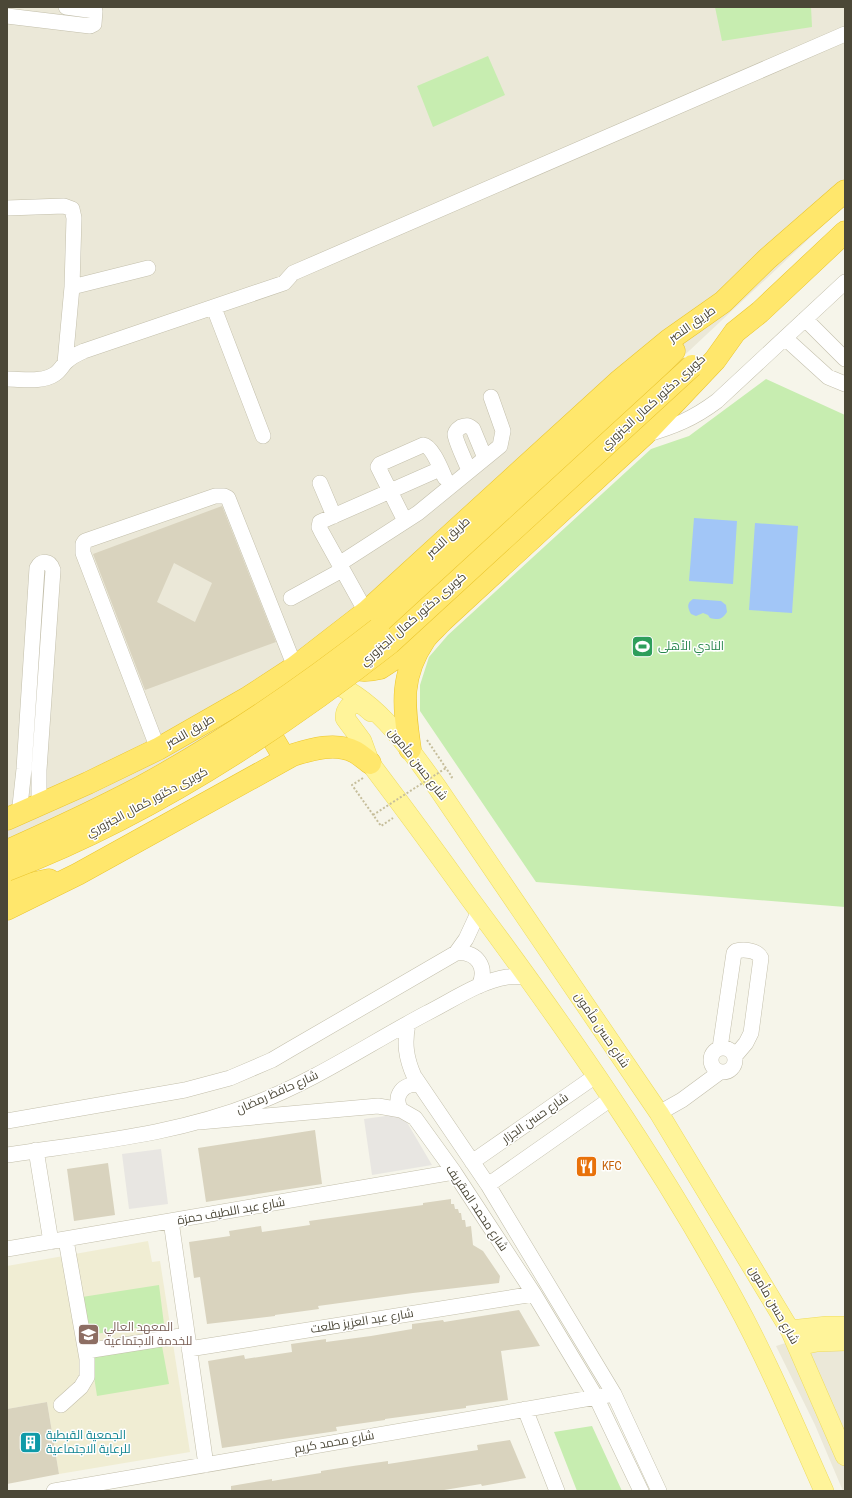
<svg xmlns="http://www.w3.org/2000/svg" width="852" height="1498" font-family="'Archivo Narrow',Cairo,sans-serif">
<rect width="100%" height="100%" fill="#f6f5ea"/>
<path fill="#ebe8d8" d="M7,7H845V205L487,540L197,751L7,842Z
M845,1337V1491H843L815,1425L776,1346L792,1341Z"/>
<path fill="#f0edd3" d="M148,1241L152,1262L160,1261L190,1452L59,1474L47,1402L7,1409V1266Z"/>
<path fill="#c7edb0" d="M715,7H811L812,27L722,41Z
M488,56L505,95L433,127L417,86Z
M766,379L845,415V907L536,882L420,711V685L429,657L448,635L651,449L689,436Z
M159,1285L164,1324L88,1335L82,1297Z
M162,1346L169,1384L97,1396L91,1357Z
M592,1426L622,1491H577L554,1432Z"/>
<path fill="#e8e6e2" d="M393,1115L405,1119L432,1165L372,1175L364,1119Z
M161,1149L168,1204L129,1209L122,1154Z"/>
<path fill="#a2c6f7" d="M694,518L737,521L733,584L689,581Z
M755,523L798,526L792,613L749,610Z
M693,599L721,601L726,605L727,612C722,620 718,620 710,618L708,615L703,613L696,616L691,614C687,607 687,603 693,599Z"/>
<path fill="#d9d3be" fill-rule="evenodd" d="M222,506L276,642L145,690L93,554ZM174,563L212,583L195,622L157,602Z
M315,1130L322,1184L206,1202L198,1148Z
M108,1163L115,1215L74,1221L67,1169Z
M451,1199V1204H454L455,1209H458L459,1213H461L462,1220H465L466,1227L471,1226L473,1245L483,1251L500,1276L499,1283L413,1293L318,1306L319,1309L275,1315V1316L207,1324L200,1277L194,1278L189,1242L230,1236L229,1231L261,1226L262,1232L310,1225L309,1221L423,1205V1203Z
M519,1310L540,1346L501,1351L508,1400L466,1406V1408L385,1419V1420L336,1427L337,1431L222,1448L208,1361L244,1355L245,1359L292,1352L291,1344L326,1339V1342L371,1336L412,1329V1324L443,1320L444,1322Z
M47,1402L59,1474L7,1484V1409Z
M510,1440L526,1478L482,1486L481,1484L438,1491H231V1486L272,1479V1481L321,1473V1471L353,1466L388,1461V1464L478,1450L477,1445Z"/>
<g fill="none" stroke-linecap="round" stroke-linejoin="round">
<defs>
<path id="minor" d="M7,16L90,26L94,24L95,11L66,7
M7,208L64,206L72,209L74,218L72,287L65,363
M72,287L148,268
M214,308L263,436
M805,319L845,359
M785,338L828,377L845,384
M7,379C22,379 42,383 55,374C60,371 62,366 66,362C71,357 77,354 84,351L284,283L293,273L845,34
M645,435C673,427 693,419 717,401L845,282
M469,471C467,464 455,441 455,434C456,430 458,429 461,427C466,425 468,425 473,429L485,458
M320,483L334,516
M405,521L378,467L380,464L423,445C432,446 441,469 445,478
M339,564L418,513L500,446L503,431L491,397
M291,598L342,570
M366,612L321,531L319,527L320,522L440,469
M158,749L83,553V544L85,541L215,496H224L228,498L295,667
M19,815L24,769L37,568C41,560 50,560 53,570L39,770V806
M456,953C477,951 488,967 479,986
M408,1024C404,1043 406,1058 414,1076L488,1185L614,1394L659,1491
M711 1060a12 12 0 1 1 24 0a12 12 0 1 1-24 0Z
M720,1048L734,953L736,951C744,949 757,950 761,958L751,1033L746,1043L735,1056
M401,1110C392,1096 404,1082 419,1085
M659,1113L682,1100L720,1072
M7,1121L185,1090L230,1078L272,1060L289,1050L456,953L466,939L479,911
M199,1122L378,1106L401,1110L415,1118L454,1172L534,1294L596,1397L641,1491
M36,1150L51,1242
M7,1155C92,1142 175,1135 256,1103C316,1080 370,1043 427,1013C451,1001 480,981 507,977C514,976 521,977 528,977
M472,1162L597,1075
M488,1185L612,1098
M171,1221L206,1465
M7,1249L454,1172
M189,1349L534,1294
M86,1351L187,1335
M61,1405L81,1387L87,1377V1359L66,1240
M525,1409L557,1491
M54,1491L614,1394"/>
<path id="major" d="M323,679C374,696 408,746 437,787L659,1113L790,1330L845,1456
M371,712C367,709 364,705 359,704C350,702 345,710 345,718L362,741L370,763C404,808 437,853 470,899C566,1028 657,1158 734,1299C768,1361 795,1426 824,1491
M790,1330L827,1326H845
M797,1346L817,1342L845,1341"/>
<path id="highway" d="M378,629L629,396L674,351
M345,664C355,672 368,671 380,668L423,640
M259,715L285,759
M410,749C404,706 399,677 425,639C430,632 437,627 442,621L644,435L715,360L735,332L760,312L845,232
M7,819L88,783L158,749L249,697L295,667L366,612L618,382L669,340L723,302L767,259L845,191
M7,889L49,880
M7,909L78,874L293,755C312,749 336,742 355,752C360,755 365,759 370,763"/>
</defs>
<use href="#minor" stroke="#c3bfab" stroke-width="16"/>
<use href="#major" stroke="#eedc60" stroke-width="20"/>
<use href="#highway" stroke="#ebc62f" stroke-width="23"/>
<path stroke="#c6be9b" stroke-width="2" stroke-dasharray="2 2" stroke-linecap="butt" d="M427,740L452,777L450,779
M363,778L352,785L381,826L393,818"/>
<use href="#minor" stroke="#fff" stroke-width="15"/>
<use href="#major" stroke="#fff49a" stroke-width="19"/>
<use href="#highway" stroke="#ffe76c" stroke-width="22"/>
<defs>
<path id="highway-bridge" d="M7,851C52,831 97,810 141,787C225,741 303,688 378,629
M7,870C144,818 275,733 390,643L692,366"/>
</defs>
<use href="#highway-bridge" stroke="#ebc62f" stroke-width="23" stroke-linecap="butt"/>
<path stroke="#c6be9b" stroke-width="2" stroke-dasharray="2 2" stroke-linecap="butt" d="M373,815L446,768"/>
<use href="#highway-bridge" stroke="#ffe76c" stroke-width="22"/>
</g>
<defs>
<symbol id="stadium-square" viewBox="-11 -11 22 22"><rect x="-9" y="-9" width="18" height="18" rx="4" fill="#2e9e5b" stroke="#fff"/><path d="M0-5a6.5 5 0 1 0 0 10a6.5 5 0 1 0 0-10ZM-3.5-1.8h7v3.6h-7Z" fill="#fff"/></symbol>
<symbol id="restaurant-square" viewBox="-11 -11 22 22"><rect x="-9" y="-9" width="18" height="18" rx="4" fill="#e8710a" stroke="#fff"/><path d="M-5-6h1v4h1v-4h1v4h1v-4h1v5L-1.5 .5V6h-2V.5L-5-1ZM5-6V6H3V1.5H1.5Q1.5-4 5-6Z" fill="#fff"/></symbol>
<symbol id="university-square" viewBox="-11 -11 22 22"><rect x="-9" y="-9" width="18" height="18" rx="4" fill="#8d6e63" stroke="#fff"/><path d="M0-5L7-2L0 1L-7-2ZM-4 1L0 2.5L4 1V4Q0 6-4 4Z" fill="#fff"/></symbol>
<symbol id="building-square" viewBox="-11 -11 22 22"><rect x="-9" y="-9" width="18" height="18" rx="4" fill="#0f9aa8" stroke="#fff"/><path d="M-4-6H4V6H1V3H-1V6H-4ZM-2.5-4.3h1.7v1.8h-1.7ZM.8-4.3h1.7v1.8H.8ZM-2.5-1h1.7V.8h-1.7ZM.8-1h1.7V.8H.8Z" fill="#fff"/></symbol>
</defs>
<g fill-rule="evenodd">
<use href="#stadium-square" x="630" y="634" width="25" height="25"/>
<use href="#restaurant-square" x="574" y="1154" width="25" height="25"/>
<use href="#university-square" x="76" y="1322" width="25" height="25"/>
<use href="#building-square" x="18" y="1430" width="25" height="25"/>
</g>
<g text-anchor="middle" dominant-baseline="central" stroke-width="3" stroke-linejoin="round" paint-order="stroke">
<g font-size="12" fill="#4b4737" stroke="#fff">
<text transform="translate(692 324) rotate(-35)">طريق النصر</text>
<text transform="translate(653 402) rotate(-42)">كوبرى دكتور كمال الجنزوري</text>
<text transform="translate(448 537) rotate(-42)">طريق النصر</text>
<text transform="translate(413 619) rotate(-41)">كوبرى دكتور كمال الجنزوري</text>
<text transform="translate(190 731) rotate(-30)">طريق النصر</text>
<text transform="translate(418 764) rotate(52)">شارع حسن مأمون</text>
<text transform="translate(147 802) rotate(-28)">كوبرى دكتور كمال الجنزوري</text>
<text transform="translate(602 1030) rotate(56)">شارع حسن مأمون</text>
<text transform="translate(277 1092) rotate(-24)">شارع حافظ رمضان</text>
<text transform="translate(535 1118) rotate(-35)">شارع حسن الجزار</text>
<text transform="translate(477 1208) rotate(56)">شارع محمد المقريف</text>
<text transform="translate(231 1211) rotate(-10)">شارع عبد اللطيف حمزة</text>
<text transform="translate(774 1305) rotate(60)">شارع حسن مأمون</text>
<text transform="translate(362 1321) rotate(-9)">شارع عبد العزيز طلعت</text>
<text transform="translate(334 1442) rotate(-10)">شارع محمد كريم</text>
</g>
<g font-size="12" fill="#27864d" stroke="#fff" text-anchor="start">
<text x="658" y="646">النادي الأهلى</text>
</g>
<g font-size="12" fill="#c56008" stroke="#fff" text-anchor="start">
<text x="602" y="1166">KFC</text>
</g>
<g font-size="12" fill="#785e54" stroke="#fff" text-anchor="start">
<text x="104" y="1327">المعهد العالي<tspan x="104" dy="14">للخدمة الاجتماعيه</tspan></text>
</g>
<g font-size="12" fill="#0d838f" stroke="#fff" text-anchor="start">
<text x="46" y="1435">الجمعية القبطية<tspan x="46" dy="14">للرعاية الاجتماعية</tspan></text>
</g>
</g>
<rect width="852" height="1498" fill="none" stroke="#4b4737" stroke-width="16"/>
</svg>
